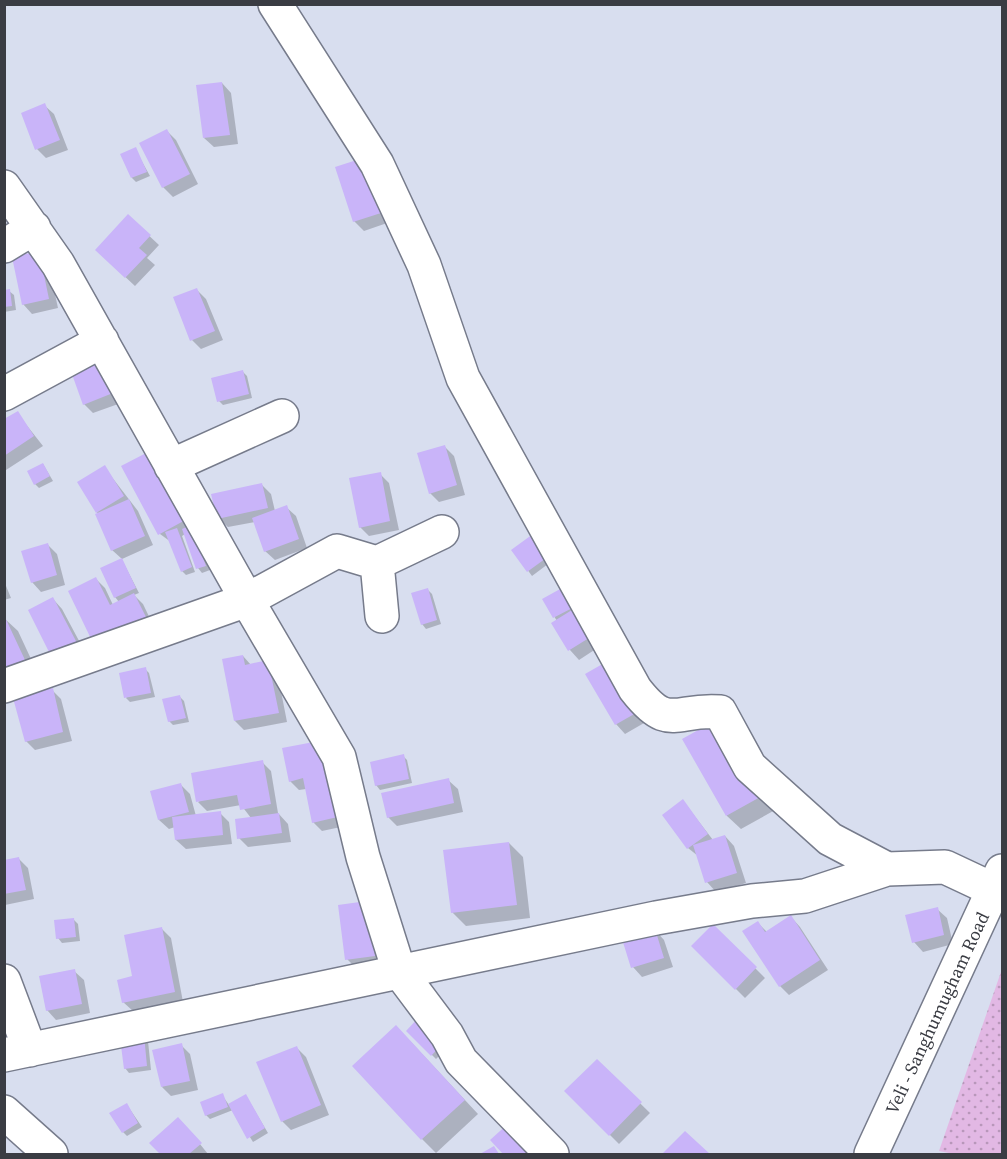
<svg xmlns="http://www.w3.org/2000/svg" width="1007" height="1159" font-family="'Source Serif 4',serif">
<defs>
<pattern id="park-dots" width="8" height="8" patternUnits="userSpaceOnUse" patternTransform="scale(1.5)"><rect width="8" height="8" fill="#e2b8e4"/><path d="M2 2h.1M6 6h.1" fill="none" stroke="#b897ba" stroke-width="1.8" stroke-linecap="round"/></pattern>
</defs>
<rect width="100%" height="100%" fill="#d8deef"/>
<path fill="url(#park-dots)" d="M1002,969V1154H954L939,1151Z"/>
<path fill="#0003" d="M222,83L231,93L238,144L214,147L204,138Z
M44,105L54,114L68,150L46,158L37,149Z
M167,131L176,140L198,184L173,197L163,187Z
M135,149L150,176L136,182L132,178Z
M363,160L390,222L364,231L354,221Z
M128,216L159,245L147,258L155,265L135,286L106,259Z
M48,262L58,308L32,314L23,304Z
M196,289L206,299L223,340L201,349L192,340Z
M9,291L14,295L16,310L4,312V292Z
M97,354L121,403L93,413L84,404Z
M242,371L247,376L252,398L223,405L219,401Z
M17,413L43,446L6,470L4,421Z
M445,447L454,456L465,495L439,502L430,493Z
M43,464L53,481L39,488L35,484Z
M104,467L138,511L153,545L122,559L112,550L97,512Z
M124,467L195,531L210,570L202,573L198,568L185,534L182,536L195,572L186,575L182,571L171,542L160,534Z
M380,474L389,483L399,530L369,536L360,527Z
M262,485L271,494L275,511L286,507L296,516L307,548L275,560L265,551L255,522L228,527L218,518Z
M48,545L57,554L65,585L41,592L32,582Z
M513,550L552,561L532,576Z
M122,560L139,593L134,595L143,604L155,629L105,653L96,579L105,588L113,605L119,602L115,597Z
M4,581L11,598L4,600Z
M571,585L605,643L579,660L570,650L553,623L557,621L544,600Z
M428,590L432,594L441,624L426,629L422,624Z
M53,599L62,609L85,652L62,664Z
M4,618L18,631L38,674L4,690Z
M243,656L251,665L277,671L287,722L244,730L235,721Z
M145,669L149,673L155,697L130,702L126,698Z
M587,675L651,719L625,734L616,724Z
M52,690L61,699L72,741L35,750L26,741Z
M180,697L184,701L189,722L173,725L169,721Z
M718,721L775,810L741,829L727,816Z
M319,743L355,824L322,831L313,822L306,789L299,790L290,781Z
M403,756L407,760L412,783L380,790L376,785Z
M262,762L271,771L278,813L288,824L291,842L248,847L239,838L251,818L241,805L207,811L198,802Z
M448,780L458,789L463,812L397,826L388,817Z
M181,785L190,794L196,816L220,813L229,822L232,844L186,849L176,840L175,827L169,829L159,820Z
M683,801L713,840L725,836L734,846L746,883L716,892L707,882L698,856L688,848Z
M509,843L523,857L530,918L466,926L452,912Z
M18,858L28,868L34,899L5,905L4,861Z
M367,903L383,965L356,968L347,959Z
M937,909L947,918L953,944L923,952L914,942Z
M791,917L800,927L828,970L789,995L780,986L758,923L768,933Z
M74,920L78,924L80,941L62,943L58,938Z
M713,926L765,978L745,998L693,946Z
M162,929L171,938L183,1002L133,1011L123,1002Z
M655,930L664,940L673,967L642,977L633,967Z
M74,971L84,980L90,1013L56,1020L47,1010Z
M408,1031L449,1046L436,1059Z
M122,1040L148,1041L151,1070L129,1073L125,1068Z
M410,1041L478,1114L436,1153L422,1139Z
M181,1045L190,1054L198,1090L171,1096L162,1087Z
M297,1048L306,1057L329,1115L291,1130L282,1121Z
M597,1061L650,1113L619,1144L566,1091Z
M222,1095L229,1105L246,1096L268,1133L253,1142L233,1110L210,1119L206,1115Z
M127,1105L142,1127L127,1136L123,1132Z
M187,1128L208,1154H162L151,1143Z
M685,1133L708,1154H665Z"/>
<path fill="#c9b4f9" d="M222,82L230,135L203,138L196,85Z
M45,103L60,140L35,150L21,113Z
M167,129L190,174L162,188L139,143Z
M136,147L147,172L131,178L120,154Z
M363,158L381,213L353,222L335,167Z
M128,214L151,235L139,248L147,255L125,278L95,250Z
M39,251L49,299L22,305L12,257Z
M197,288L215,331L190,341L173,297Z
M10,289L12,306L4,307V290Z
M98,352L113,393L83,405L68,363Z
M243,370L249,394L217,402L211,378Z
M18,411L34,436L4,456V419Z
M445,445L457,485L429,494L417,453Z
M150,451L189,518L158,535L121,466Z
M43,463L50,476L34,485L27,471Z
M105,465L124,496L96,513L77,482Z
M381,472L390,521L359,528L349,478Z
M262,483L268,508L217,519L211,494Z
M129,499L145,536L111,551L95,514Z
M287,505L299,539L264,552L252,518Z
M191,525L206,566L196,569L182,529Z
M177,528L192,567L181,572L165,532Z
M533,534L549,556L527,572L511,550Z
M48,543L57,575L31,583L21,551Z
M122,558L136,588L114,598L100,568Z
M96,577L110,605L134,593L147,619L94,645L68,591Z
M571,583L582,603L553,618L542,599Z
M428,588L437,620L421,625L411,593Z
M53,597L77,643L51,656L28,610Z
M580,605L597,633L568,651L551,623Z
M4,615L25,660L4,669Z
M243,655L245,665L268,660L279,713L234,721L222,659Z
M613,658L643,709L615,725L585,674Z
M146,667L151,693L124,698L119,673Z
M53,688L63,732L25,742L13,698Z
M180,695L186,718L168,722L162,699Z
M718,719L762,796L726,816L682,739Z
M319,741L326,777L338,774L346,815L312,823L303,778L289,782L282,748Z
M404,754L409,779L375,786L370,762Z
M263,760L271,804L240,810L237,795L196,802L191,773Z
M449,778L454,803L387,818L381,793Z
M181,783L189,812L158,820L150,791Z
M683,799L708,834L687,849L662,815Z
M221,811L223,835L175,840L172,817Z
M279,813L282,833L237,839L235,819Z
M725,835L737,873L705,883L693,845Z
M509,842L517,905L451,913L443,850Z
M19,857L26,890L4,894V860Z
M367,901L375,956L345,960L338,905Z
M938,907L944,935L912,943L905,915Z
M791,915L820,960L779,987L742,931L758,921L765,932Z
M74,918L76,937L56,939L54,920Z
M713,924L757,967L735,990L691,946Z
M162,927L175,992L122,1003L117,980L132,976L124,935Z
M655,929L664,958L631,968L622,939Z
M75,969L82,1004L46,1011L39,976Z
M420,1016L446,1040L431,1056L406,1031Z
M396,1025L465,1100L421,1140L352,1066Z
M144,1035L147,1066L124,1069L120,1038Z
M182,1043L190,1081L161,1087L152,1050Z
M297,1046L321,1105L281,1122L256,1062Z
M597,1059L642,1102L609,1136L564,1091Z
M223,1093L228,1107L205,1116L200,1102Z
M246,1094L265,1128L247,1139L228,1104Z
M127,1103L138,1123L122,1133L109,1113Z
M178,1117L202,1143L189,1154H160L149,1143Z
M510,1122L539,1154H503L490,1140Z
M685,1131L710,1154H662Z
M494,1146L499,1154H480Z"/>
<g fill="none" stroke-linecap="round" stroke-linejoin="round">
<defs>
<path id="street" d="M4,187L58,264L247,600L339,757L363,857L399,971L447,1035L461,1061L552,1154
M4,246L34,228
M4,394L102,341
M171,466L282,416
M377,563L382,616
M4,686L247,600L337,551L377,563L442,532
M887,869L945,867L994,890
M4,981L30,1050
M4,1055L656,918L752,901L805,896L887,869L830,839L750,767L720,712C675,708 669,733 635,689L463,378L424,265L377,164L275,4
M4,1112L51,1154"/>
<path id="secondary" d="M871,1154L1002,871"/>
</defs>
<use href="#street" stroke="#767b8b" stroke-width="36"/>
<use href="#secondary" stroke="#767b8b" stroke-width="36"/>
<use href="#street" stroke="#fff" stroke-width="33"/>
<use href="#secondary" stroke="#fff" stroke-width="33"/>
</g>
<g text-anchor="middle" dominant-baseline="central" stroke-width="4.5" stroke-linejoin="round" paint-order="stroke">
<g font-size="18" fill="#3a3c43" stroke="#fff">
<text transform="translate(937 1013) rotate(-65)">Veli - Sanghumugham Road</text>
</g>
</g>
<rect width="1007" height="1159" fill="none" stroke="#3a3c43" stroke-width="12"/>
</svg>
